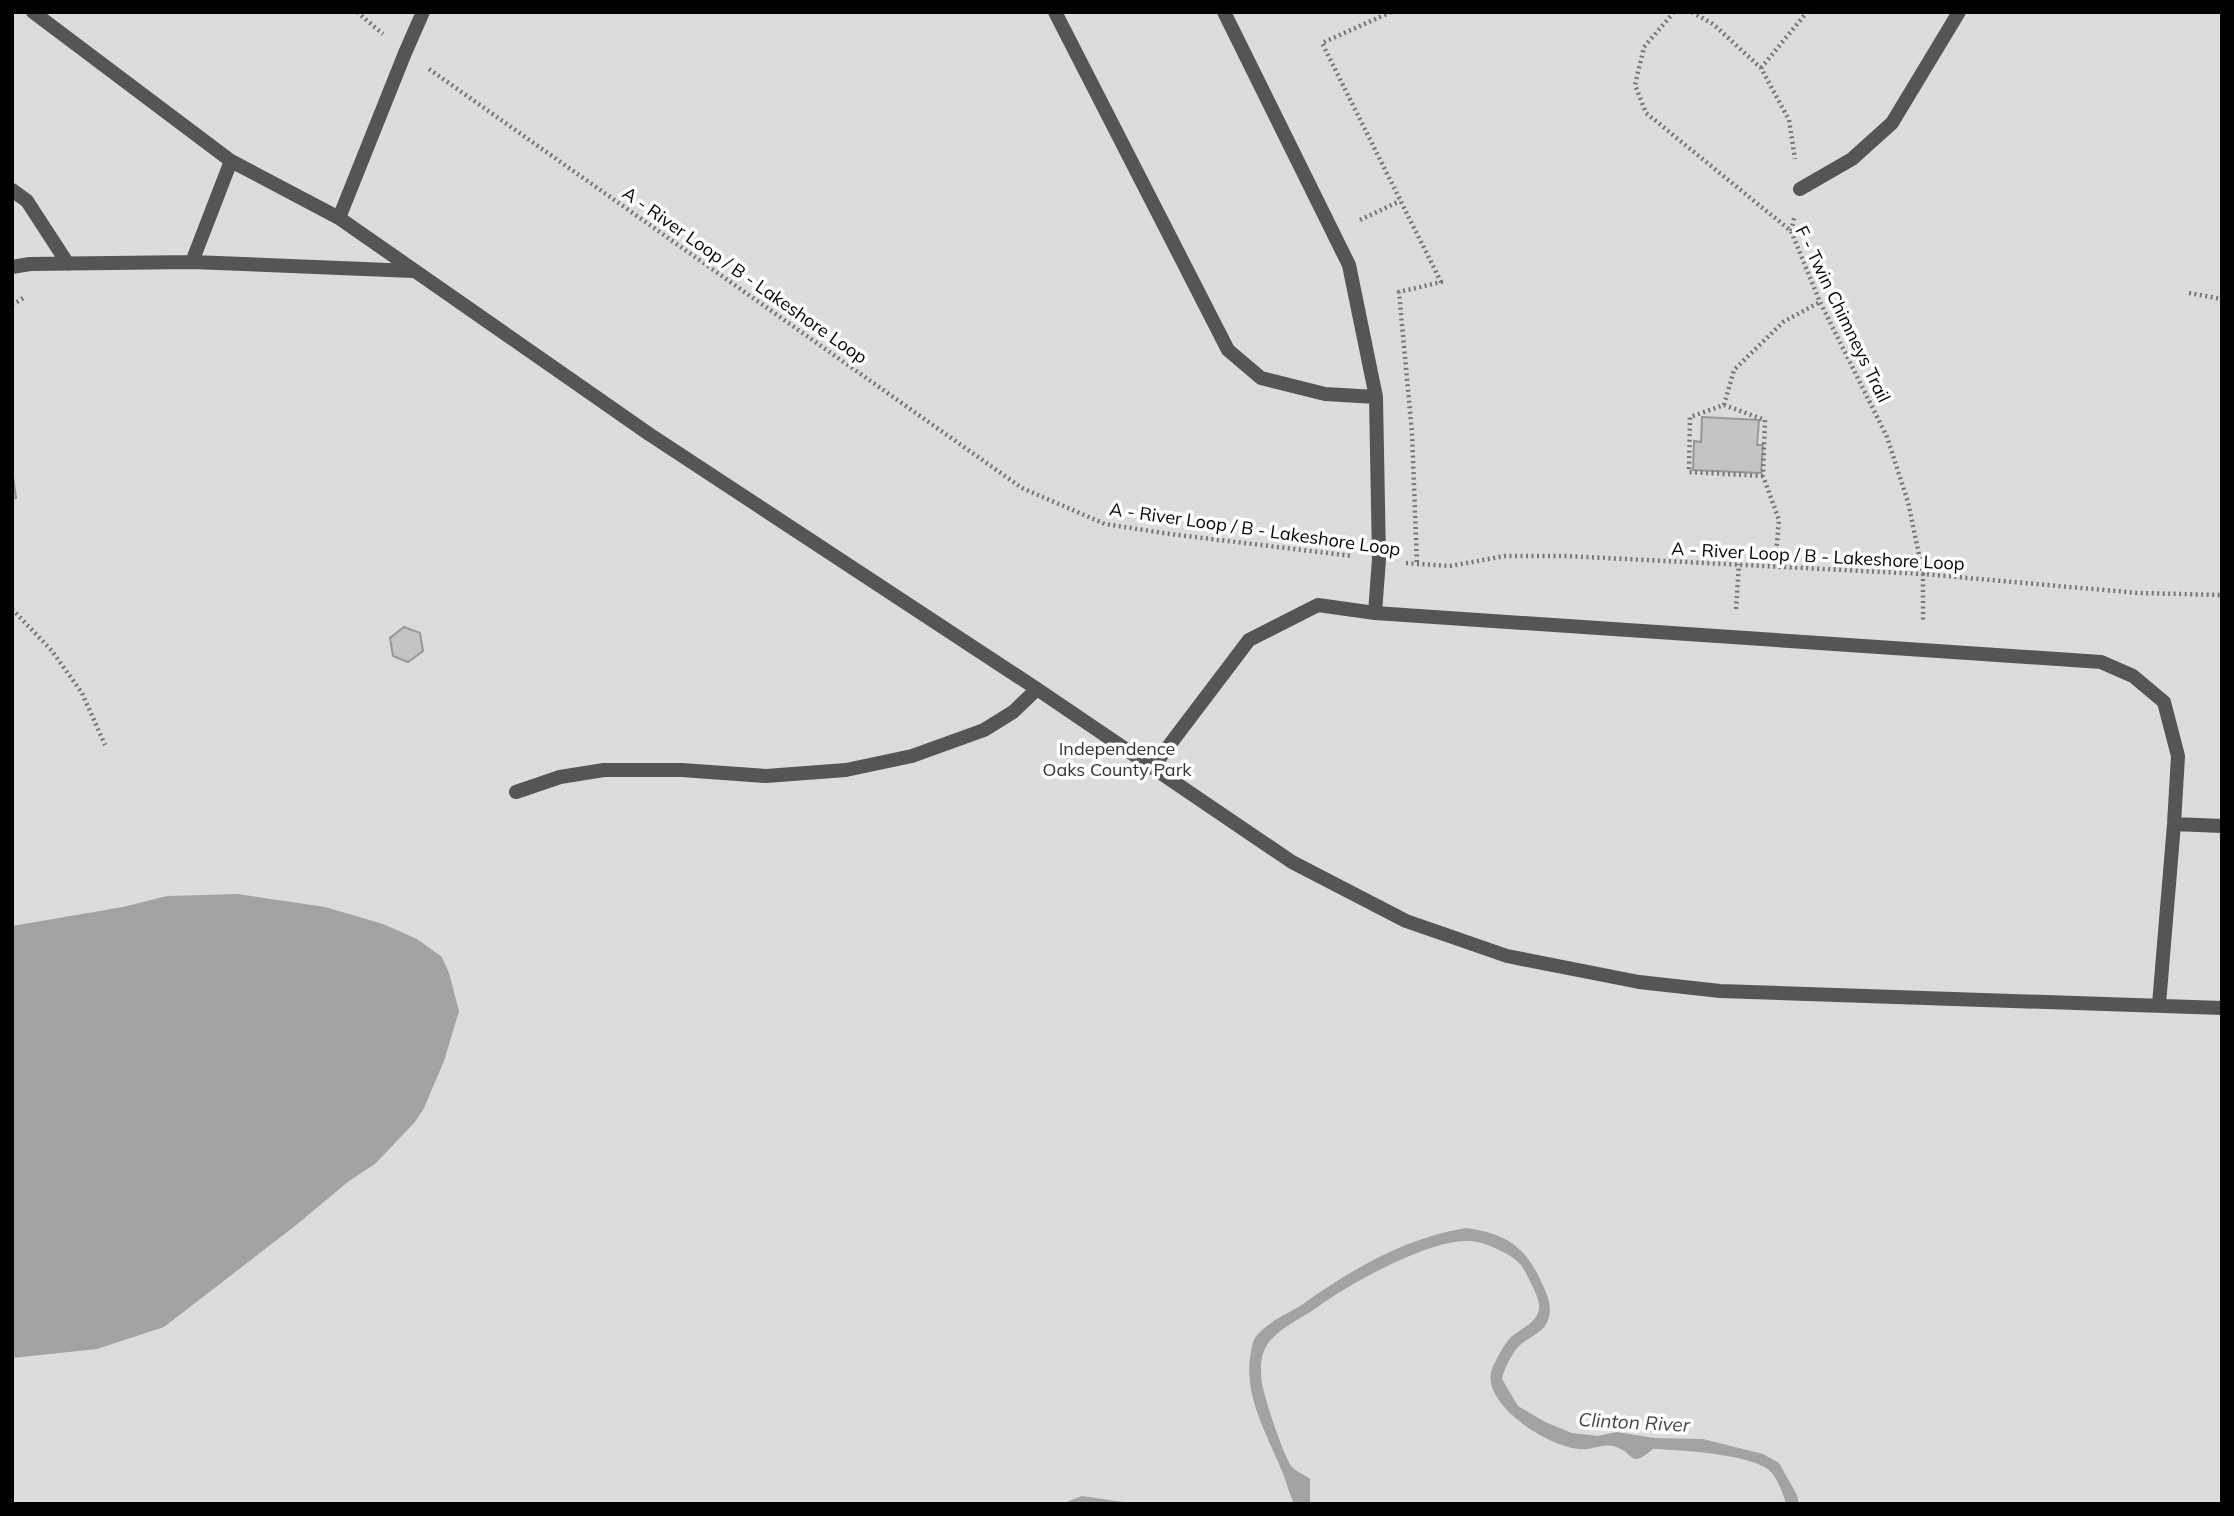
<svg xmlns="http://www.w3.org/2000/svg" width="2234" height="1516" font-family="Mulish,sans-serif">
<rect width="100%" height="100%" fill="#fff"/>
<path fill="#dcdcdc" d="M12,12H2222V1504H12Z"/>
<path fill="#a3a3a3" d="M238,894L325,907L383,924L417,939L442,957L449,973L459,1011L444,1061L424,1108L415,1122L375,1164L349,1181L295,1226L164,1327L97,1349L12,1358V926L123,907L167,896Z
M1466,1228C1511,1234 1528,1250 1545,1290C1550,1302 1553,1314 1545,1326C1538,1335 1527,1338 1519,1346C1512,1353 1504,1369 1502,1379L1518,1406L1545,1422L1572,1433L1598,1436L1617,1432L1654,1438L1703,1439L1763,1454L1779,1463L1797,1495L1799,1504H1786C1784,1495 1778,1481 1772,1473C1757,1454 1678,1450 1653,1449C1628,1470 1636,1452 1613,1446C1606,1444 1594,1448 1587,1449C1556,1453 1479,1405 1492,1369C1496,1360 1504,1344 1511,1337C1521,1328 1538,1323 1539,1308C1540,1298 1530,1282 1526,1273C1521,1263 1513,1257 1503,1252C1491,1246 1481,1241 1468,1241C1431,1239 1350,1283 1319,1306C1296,1323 1261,1333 1261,1367C1261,1372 1261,1378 1262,1383C1264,1397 1284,1458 1292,1467C1297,1472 1305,1475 1310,1479V1504H1294C1290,1495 1288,1488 1285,1479C1271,1441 1244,1400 1250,1358C1251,1353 1252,1342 1255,1338C1266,1322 1288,1314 1303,1304C1352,1269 1405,1238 1466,1228Z
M1082,1496L1137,1504H1061Z"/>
<path fill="#c4c4c4" stroke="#999" stroke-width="2" d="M1702,417L1759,420L1757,445H1763L1761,473L1693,470L1694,441L1701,442Z
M12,470L16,498L12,499Z
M404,627L420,633L423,651L408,662L393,656L390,638Z"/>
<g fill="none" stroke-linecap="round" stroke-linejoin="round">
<path stroke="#777" stroke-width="4.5" stroke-dasharray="2 3.5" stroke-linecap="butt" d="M357,12L383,34
M1391,12L1322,43L1441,282L1399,292L1412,433L1417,565
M1674,12L1644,47L1635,85L1646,113L1791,231L1820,302L1887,437L1908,502L1923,574V623
M1692,12L1713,24L1761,68L1789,120L1795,159
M1761,68L1807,12
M429,69L1022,488L1105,524L1170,534L1352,556
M1360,220L1400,201
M1791,231L1795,215
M2189,293L2222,299
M12,305L25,297
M1724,405L1734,370L1783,322L1820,302
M1763,476L1689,472L1690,417L1724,405L1765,420L1763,476L1779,520L1775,566
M1406,563L1450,566L1505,556H1566L1923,574L2138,593L2222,595
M12,609L52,651L82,693L105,745
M1736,609L1739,564"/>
<path stroke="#555" stroke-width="14" d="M33,12L231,161L339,218L649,434L1037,689L1292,862L1406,921L1507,956L1639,982L1720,991L2222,1008
M1055,12L1228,350L1261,378L1325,394L1376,397L1349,265L1224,12
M1800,189L1852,159L1892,123L1959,12
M12,190L27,201L68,264
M339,218L405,53L423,12
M192,262L231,161
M12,267L30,264L192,262L413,271
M1375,613L1379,559L1376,397
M1152,768L1249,640L1318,605L1375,613L2101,662L2133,676L2164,702L2178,756L2174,824L2159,1004
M516,792L560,777L604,770H682L766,776L846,770L912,756L984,730L1013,712L1037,689
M2174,824L2222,826"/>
</g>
<g text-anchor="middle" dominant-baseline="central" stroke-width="7" stroke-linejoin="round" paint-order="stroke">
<g font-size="18" fill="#000" stroke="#fff">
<text transform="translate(745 275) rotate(35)">A - River Loop / B - Lakeshore Loop</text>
<text transform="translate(1843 314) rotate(64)">F - Twin Chimneys Trail</text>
<text transform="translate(1255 529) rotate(8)">A - River Loop / B - Lakeshore Loop</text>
<text transform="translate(1818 556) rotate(3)">A - River Loop / B - Lakeshore Loop</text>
</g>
<g font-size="18" fill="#333" stroke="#fff">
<text x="1117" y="748">Independence<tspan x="1117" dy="21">Oaks County Park</tspan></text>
</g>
<g font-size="19" font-style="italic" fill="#444" stroke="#fff">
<text transform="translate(1634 1422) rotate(3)">Clinton River</text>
</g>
</g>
<rect width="2234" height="1516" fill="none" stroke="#000000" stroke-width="28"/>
</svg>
